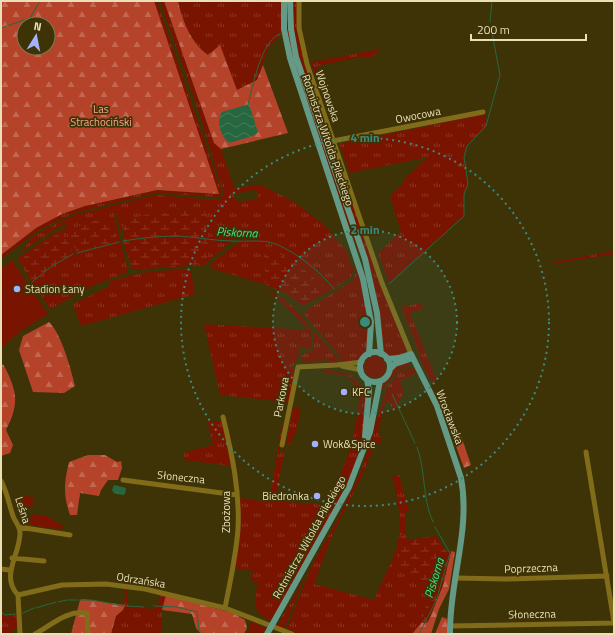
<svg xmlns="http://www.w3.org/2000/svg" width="615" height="635" font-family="'Titillium Web',sans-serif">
<defs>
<pattern id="grass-tufts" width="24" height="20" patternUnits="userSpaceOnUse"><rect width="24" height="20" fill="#791400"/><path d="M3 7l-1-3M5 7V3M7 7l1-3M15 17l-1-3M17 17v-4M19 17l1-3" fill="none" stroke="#8c3623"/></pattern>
<pattern id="forest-firs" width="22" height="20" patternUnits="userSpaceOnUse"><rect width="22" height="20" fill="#b5432a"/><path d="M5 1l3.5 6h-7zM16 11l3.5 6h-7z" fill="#c26750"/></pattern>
<pattern id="wetland-marsh" width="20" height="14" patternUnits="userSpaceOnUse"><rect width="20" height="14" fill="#791400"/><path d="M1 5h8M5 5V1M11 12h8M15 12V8" fill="none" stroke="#8c3623"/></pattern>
<pattern id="water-waves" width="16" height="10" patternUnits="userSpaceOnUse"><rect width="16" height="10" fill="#266740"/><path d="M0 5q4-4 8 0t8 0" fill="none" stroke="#467c5a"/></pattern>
</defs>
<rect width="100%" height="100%" fill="#3e3307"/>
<path fill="url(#grass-tufts)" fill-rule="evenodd" d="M154,1H157L221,190V196L215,197L155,193L74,213L39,230L1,259V255L36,228L62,214L85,206L157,190L219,194Z
M160,1H164L214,143L221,149L234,188L261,185L294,202L323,224L347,251L350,258L348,260L354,268L351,277L325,294L326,289L305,271L271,250C263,262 268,267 262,279L267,285L210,268L213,262L250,234L248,232L237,237L204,265L133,270L127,255L133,268L199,264L207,259L208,239L205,211L183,207L166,213H152L124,221L121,234L116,213L114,215L128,272L92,286L50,309L32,282L52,266L73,254L69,243L60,232L21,259V264L18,258L53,234L67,228L66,224L55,229L21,252L32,238L40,232L74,215L95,210L155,195L215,200L220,199L224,194L195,101ZM255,190L258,194L257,199L237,202L233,194ZM68,231L86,249L77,253Z
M178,1H281V34L269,47L257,80L237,90L220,46L208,55C191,43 182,21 178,1Z
M286,1L289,32L360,251L358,252L292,58L287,29Z
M292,1H297L298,29L304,61L386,299L406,348L404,355L388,357L383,352L372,275L300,62L294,36Z
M381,49L372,57H360L317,66L318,74L315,75L311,62Z
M486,114V126L467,146L464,157L468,184L464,194V216L389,283L378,253L401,232L390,196L404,182V179L428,157L350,173L339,144Z
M614,251V254L553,264V262Z
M357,268C363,283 373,335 367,350C366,354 362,357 360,360L342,363L337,353L305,316V311L353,280Z
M183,269L191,271L195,294L81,326L73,304L110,286V281L142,273Z
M267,289C283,298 304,313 311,331C312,335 311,342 312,347L306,350L304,347H300L298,360L292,367L295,370L288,405L286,402L220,395L204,324L309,330Z
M421,303L423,309L410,313L436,379L435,382H433C422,369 420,355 414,339C410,328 405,318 401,307Z
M314,331L336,356L340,363H328V360H324V362L314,361L312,363L302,362V355L312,350L314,345Z
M409,362L411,364L394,375L383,389H380L394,366Z
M413,367L417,373L400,381L404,392L397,407L393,409L388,400L385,403L378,432L382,443L375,445L363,474L331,538L314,584L374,600C381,584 389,568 395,552C404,528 398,499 392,475H399L409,511L405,512L406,535H402L401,545L417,582C424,583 427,585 429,592L422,622L412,634H299L293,632V630L292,632L286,631L311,567L339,517L361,471L387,387L399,373Z
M323,369L349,374L367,391L363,444L344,493L271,621C252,613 253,602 258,583L251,581L253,571L234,568L239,498L269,502L282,425H284L279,452L282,453L285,449L275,501L325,505C347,465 356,437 360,392L348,376L322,372Z
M293,407L301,409L295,436H293L291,445L286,443Z
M218,421L222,422L232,466L183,460L185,452L213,445L208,422Z
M305,577L284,629L277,626Z
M125,590H128V605L139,607L144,606V608L153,609L154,605H158L160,594L166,595L162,610V634H111L116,616L123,610L124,606Z
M1,613L7,617L16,614L19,625L10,634H1Z
M251,621L267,629L264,634H248Z"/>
<path fill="url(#forest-firs)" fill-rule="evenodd" d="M1,1H154L219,194L157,190L85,206L62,214L36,228L1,255ZM24,24H48V48H24Z
M164,1H178C182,20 191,43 208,55L220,45L237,90L257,80L263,65L288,133L221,149L214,143Z
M49,322C61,333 71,369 75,386L64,393L33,392L19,350L23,336Z
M3,364C17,390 20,403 6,430L13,445L10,453L1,456V366Z
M460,433L471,465L464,468L453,438Z
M88,455H105L117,462L121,461L122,468L118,480H108L101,490L99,496L80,493L77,515H70C63,494 64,483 69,462Z
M451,551L455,552L449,589L439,609L431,634H412L422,622L424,623L428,622L443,585Z
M166,595L233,613L245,620L247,628L244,634H201L196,628L192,614L162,610Z
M83,599L125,605L123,610L116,616L111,634H71L80,600Z
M442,617L447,619V634H435Z"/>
<path fill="url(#wetland-marsh)" d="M182,207L205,211L208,239L207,259L199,264L133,268C125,250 121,241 124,221L152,213H166Z
M98,220C109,225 115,231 119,242L77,253L67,230Z
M60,232L69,243L73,254L52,266L32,282L21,264V259Z
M271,250C291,259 310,273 326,289L325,294L303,306L285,293L267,285L262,279C266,272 266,266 266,258L263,256Z
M401,535H406L407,540L436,536L446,551H451L443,585L428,622L424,623L422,622L429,592L423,583C414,582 402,574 400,564C398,556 401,543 401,535Z"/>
<path fill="#791400" d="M12,260L48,314L21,331L1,348V269Z
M364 367a11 11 0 1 1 22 0a11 11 0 1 1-22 0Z
M19,495L34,497L32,507L18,505Z
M34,514L47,516L66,528L58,529L29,525L31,517Z"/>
<path fill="url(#water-waves)" d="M249,104L258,132L253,136L229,143C220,135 216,122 222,112Z
M114,485L126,488L125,494L123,495L114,493L112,490Z"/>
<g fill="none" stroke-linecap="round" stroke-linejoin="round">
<path stroke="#266740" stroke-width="1" d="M490,22L492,1
M1,28L30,18L40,1
M248,104C253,87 261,40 280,34
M123,241C141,238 159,236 178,236C196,237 215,241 233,241C247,242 263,239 276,244C297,253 320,271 334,289
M77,253L119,242
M32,282L52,266L73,254
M389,284L464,216V194L468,184L464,157L467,146L486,126L500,75L491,27
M392,394L415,443
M417,447C426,471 422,499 433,522
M1,529V540
M68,600H77
M79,600H92L124,606
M58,602L67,600
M50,604L56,602
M127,606L144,607
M154,606L177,607L197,612L199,630L202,634
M36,608L49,604
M1,612L5,615L15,614
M23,613L34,608
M419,634L436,601L450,553L435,527"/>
<path stroke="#816c19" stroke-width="5" d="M299,1V28L307,64L382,283L411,354
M333,141L483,112
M342,366L361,370
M223,417C232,454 240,491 238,529C236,556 230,582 225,608
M282,445L298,367L337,365L362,362
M586,452L614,622
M123,480L237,495
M1,481C7,492 9,504 13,516C15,522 20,526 20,533C20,555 0,576 18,595L62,585L106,584L145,589L225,608L292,634
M19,527L70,535
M12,558L44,561
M1,569L9,570
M455,578L506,579L607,576
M18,595L20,634
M450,626L614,623
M35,634C52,625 66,610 87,613L88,634"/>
<path stroke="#659a86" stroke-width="6" d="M284,1V29L290,58L363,279L371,322L369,354
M290,1L291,29L296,57L365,259L377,313L381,354
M360 367a15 15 0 1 1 30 0a15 15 0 1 1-30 0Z
M387,359L399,358L411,354L437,406L461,478C471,530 449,582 450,634
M390,369L395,364L413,358
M365,436L369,390L367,380
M267,634L349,487L370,432L380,381"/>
</g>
<circle cx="365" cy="322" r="92" fill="#3b8b7d" fill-opacity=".12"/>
<g fill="none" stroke="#3b8b7d" stroke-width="2" stroke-dasharray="2 4">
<circle cx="365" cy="322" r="92"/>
<circle cx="365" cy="322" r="184"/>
</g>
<g fill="#a2b2fd" stroke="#3e3307" stroke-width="1.5">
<circle cx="17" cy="289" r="4"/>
<circle cx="344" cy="392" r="4"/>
<circle cx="315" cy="444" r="4"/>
<circle cx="317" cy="496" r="4"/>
</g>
<g text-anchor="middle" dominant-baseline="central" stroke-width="3.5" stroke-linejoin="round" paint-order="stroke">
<g font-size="11" fill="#e9dfb9" stroke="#3e3307">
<text transform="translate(328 96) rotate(71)">Wojnowska</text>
<text transform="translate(418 115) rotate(-11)">Owocowa</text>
<text transform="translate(328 140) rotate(71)">Rotmistrza Witolda Pileckiego</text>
<text transform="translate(281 397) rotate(-79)">Parkowa</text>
<text transform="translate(450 417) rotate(69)">Wrocławska</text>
<text transform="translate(181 477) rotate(6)">Słoneczna</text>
<text transform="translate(23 510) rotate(72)">Leśna</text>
<text transform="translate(226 512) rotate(-90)">Zbożowa</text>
<text transform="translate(309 537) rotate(-61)">Rotmistrza Witolda Pileckiego</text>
<text transform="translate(531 568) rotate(-2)">Poprzeczna</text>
<text transform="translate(141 580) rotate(9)">Odrzańska</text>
<text transform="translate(532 614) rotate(-1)">Słoneczna</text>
</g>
<g font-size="11" fill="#fca48f" stroke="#3e3307">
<text x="101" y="109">Las<tspan x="101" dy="13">Strachociński</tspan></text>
</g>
<g font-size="11" fill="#e9dfb9" stroke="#3e3307" text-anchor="start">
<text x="25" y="289">Stadion Łany</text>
<text x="352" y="392">KFC</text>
<text x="323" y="444">Wok&amp;Spice</text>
<text x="309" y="496" text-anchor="end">Biedronka</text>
</g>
<g font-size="12" font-style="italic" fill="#42e48a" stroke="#3e3307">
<text transform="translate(237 232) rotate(3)">Piskorna</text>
<text transform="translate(434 578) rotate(-73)">Piskorna</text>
</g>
</g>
<circle cx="365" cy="322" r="6" fill="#3b8b7d" stroke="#3e3307" stroke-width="2"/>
<g font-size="12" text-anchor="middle" font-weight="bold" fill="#3b8b7d" stroke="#3e3307" stroke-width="3.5" stroke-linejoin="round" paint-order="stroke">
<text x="365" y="142">4 min</text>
<text x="365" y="234">2 min</text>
</g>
<rect width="615" height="635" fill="none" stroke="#e9dfb9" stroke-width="4"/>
<g transform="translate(36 36) rotate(10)"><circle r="19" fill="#3e3307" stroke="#82784e"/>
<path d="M0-3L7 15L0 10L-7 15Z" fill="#a2b2fd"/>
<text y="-6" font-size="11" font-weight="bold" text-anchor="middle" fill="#e9dfb9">N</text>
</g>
<path d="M471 34v6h115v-6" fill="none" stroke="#e9dfb9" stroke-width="2"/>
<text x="477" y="34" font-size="12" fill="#e9dfb9" stroke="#3e3307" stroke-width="3" paint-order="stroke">200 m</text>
</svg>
